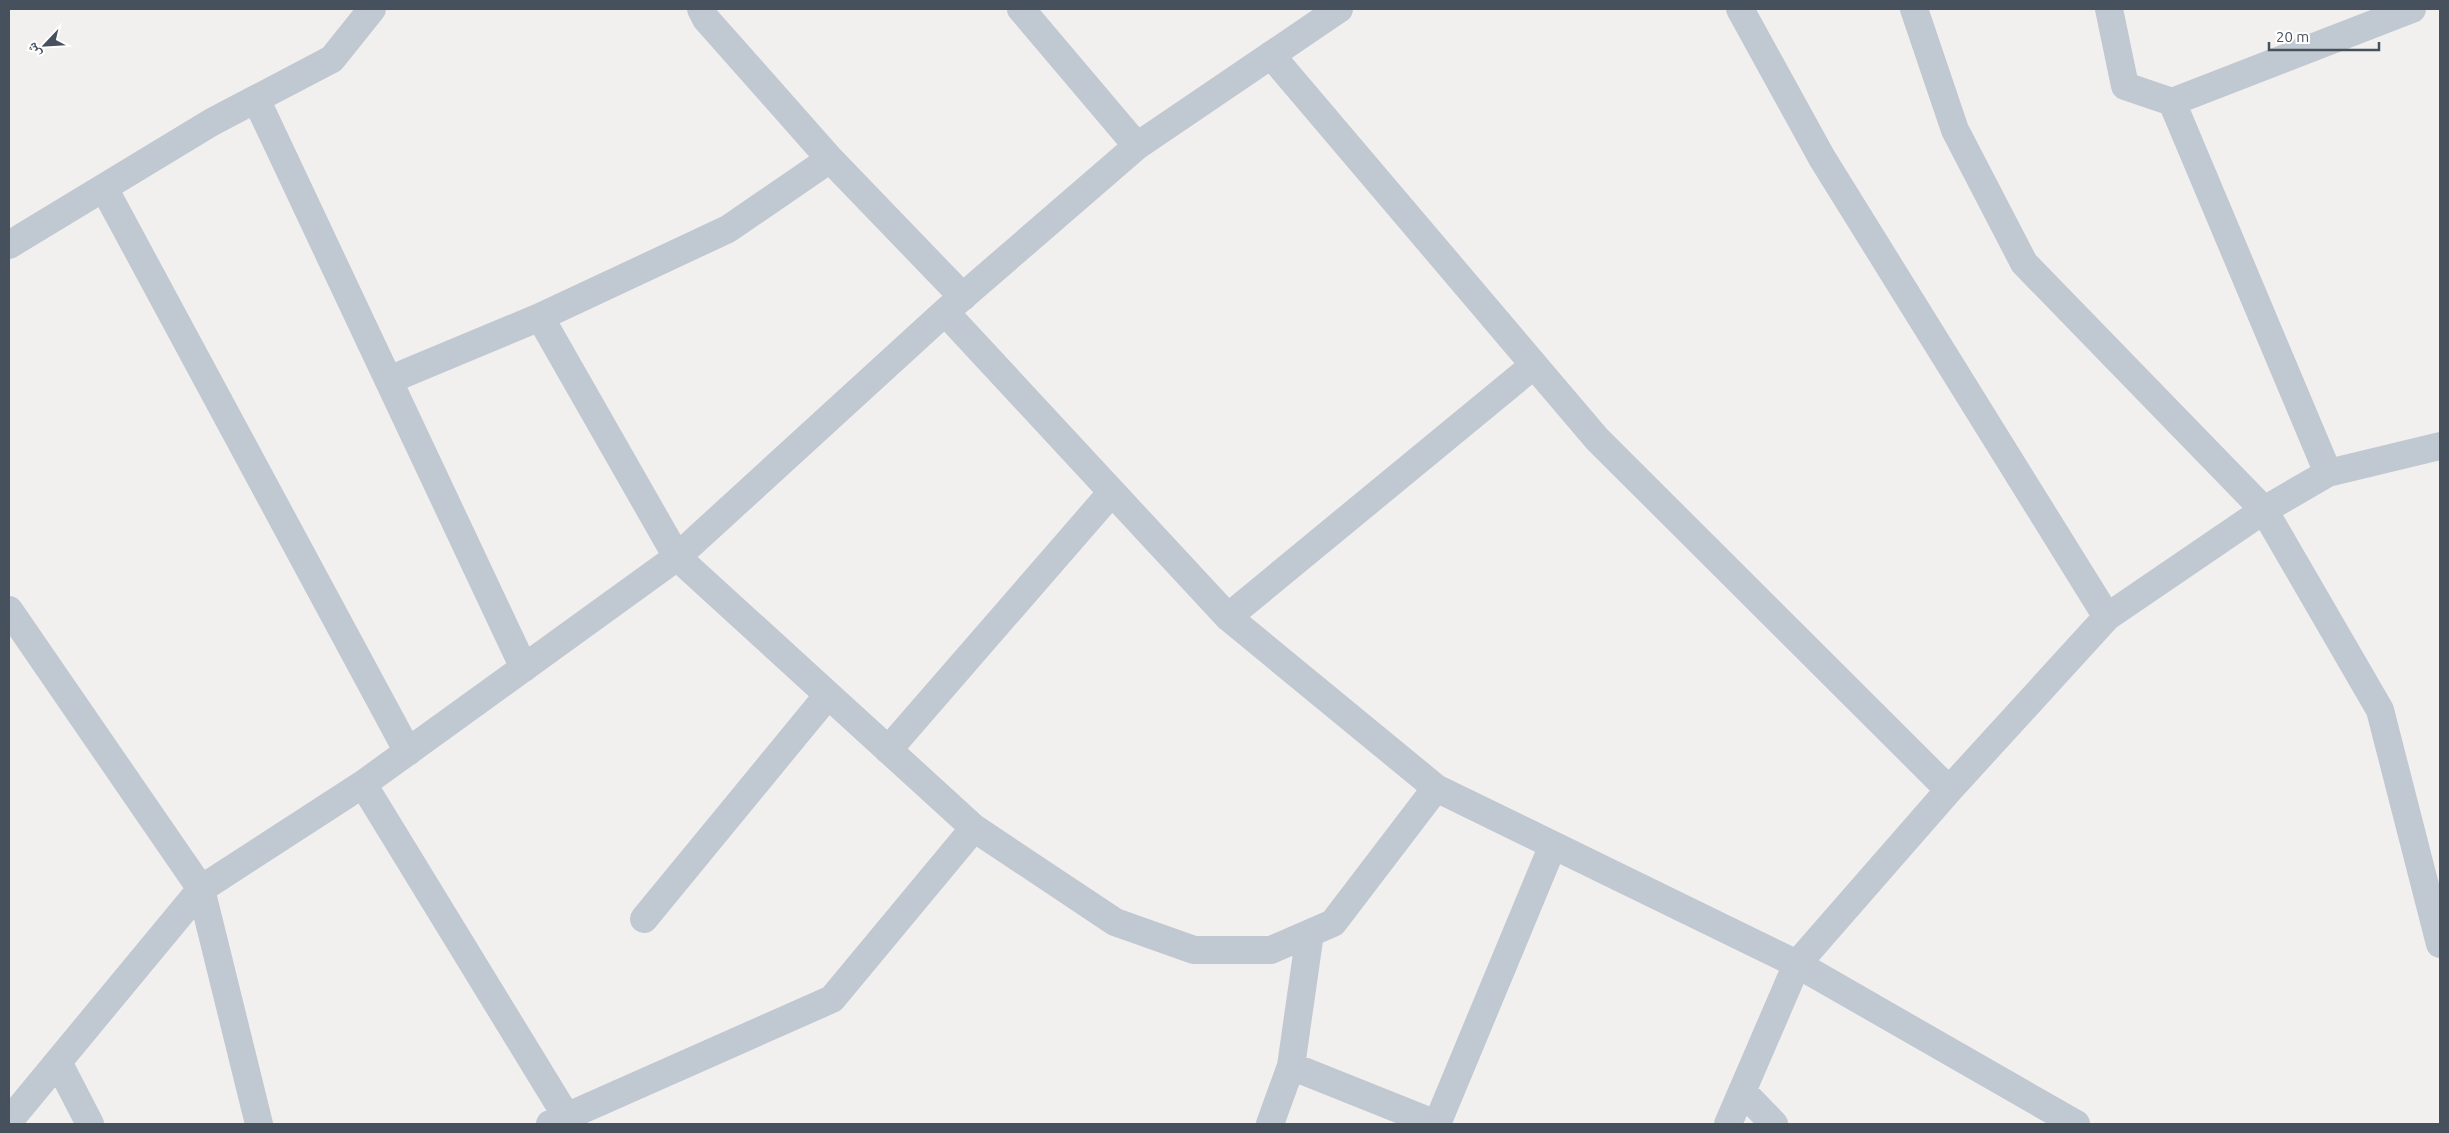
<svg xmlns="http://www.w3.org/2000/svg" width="2449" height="1133" font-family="Ubuntu,'Noto Naskh Arabic',sans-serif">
<rect width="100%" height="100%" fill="#f2f0ef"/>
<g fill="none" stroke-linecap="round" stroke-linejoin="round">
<path stroke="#c0c8d1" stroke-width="28" d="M701,9L706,19L830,159L963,297
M1021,9L1137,146
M1740,9L1822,158L2107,617
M1914,9L1955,130L2024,263L2264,510L2380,710L2440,944
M2109,9L2125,86L2172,102
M1271,55L1597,439L1949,790
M256,99L524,668
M104,188L408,752
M9,245L212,122L332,59L372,9
M945,312L1228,617L1436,788L1797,964L2076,1124
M540,317L677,557L974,828L1115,922L1194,950H1271L1333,923L1436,788
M389,380L540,317L728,229L830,159
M2328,473L2172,102L2412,9
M9,610L201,889L259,1124
M1228,617L1534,365
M888,750L1112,492
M363,784L571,1124
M644,919L828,695
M58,1062L90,1124
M1291,1066L1436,1124
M1742,1091L1774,1124
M9,1121L201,889L363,784L677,557L945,312L1137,146L1339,9
M550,1124L832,999L974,828
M1270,1124L1291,1066L1310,933
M1437,1124L1553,845
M1728,1124L1797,964L1949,790L2107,617L2264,510L2328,473L2440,446"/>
</g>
<rect width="2449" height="1133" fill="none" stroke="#47505d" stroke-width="20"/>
<g transform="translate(45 45) rotate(245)" stroke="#ffffff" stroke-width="4" paint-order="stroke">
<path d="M0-4L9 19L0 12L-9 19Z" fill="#47505d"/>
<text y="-8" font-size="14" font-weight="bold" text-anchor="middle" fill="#47505d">ش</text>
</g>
<path d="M2269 42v8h110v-8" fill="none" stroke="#47505d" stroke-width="2.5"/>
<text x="2276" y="42" font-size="15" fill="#47505d" stroke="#ffffff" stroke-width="4" paint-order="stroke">20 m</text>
</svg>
